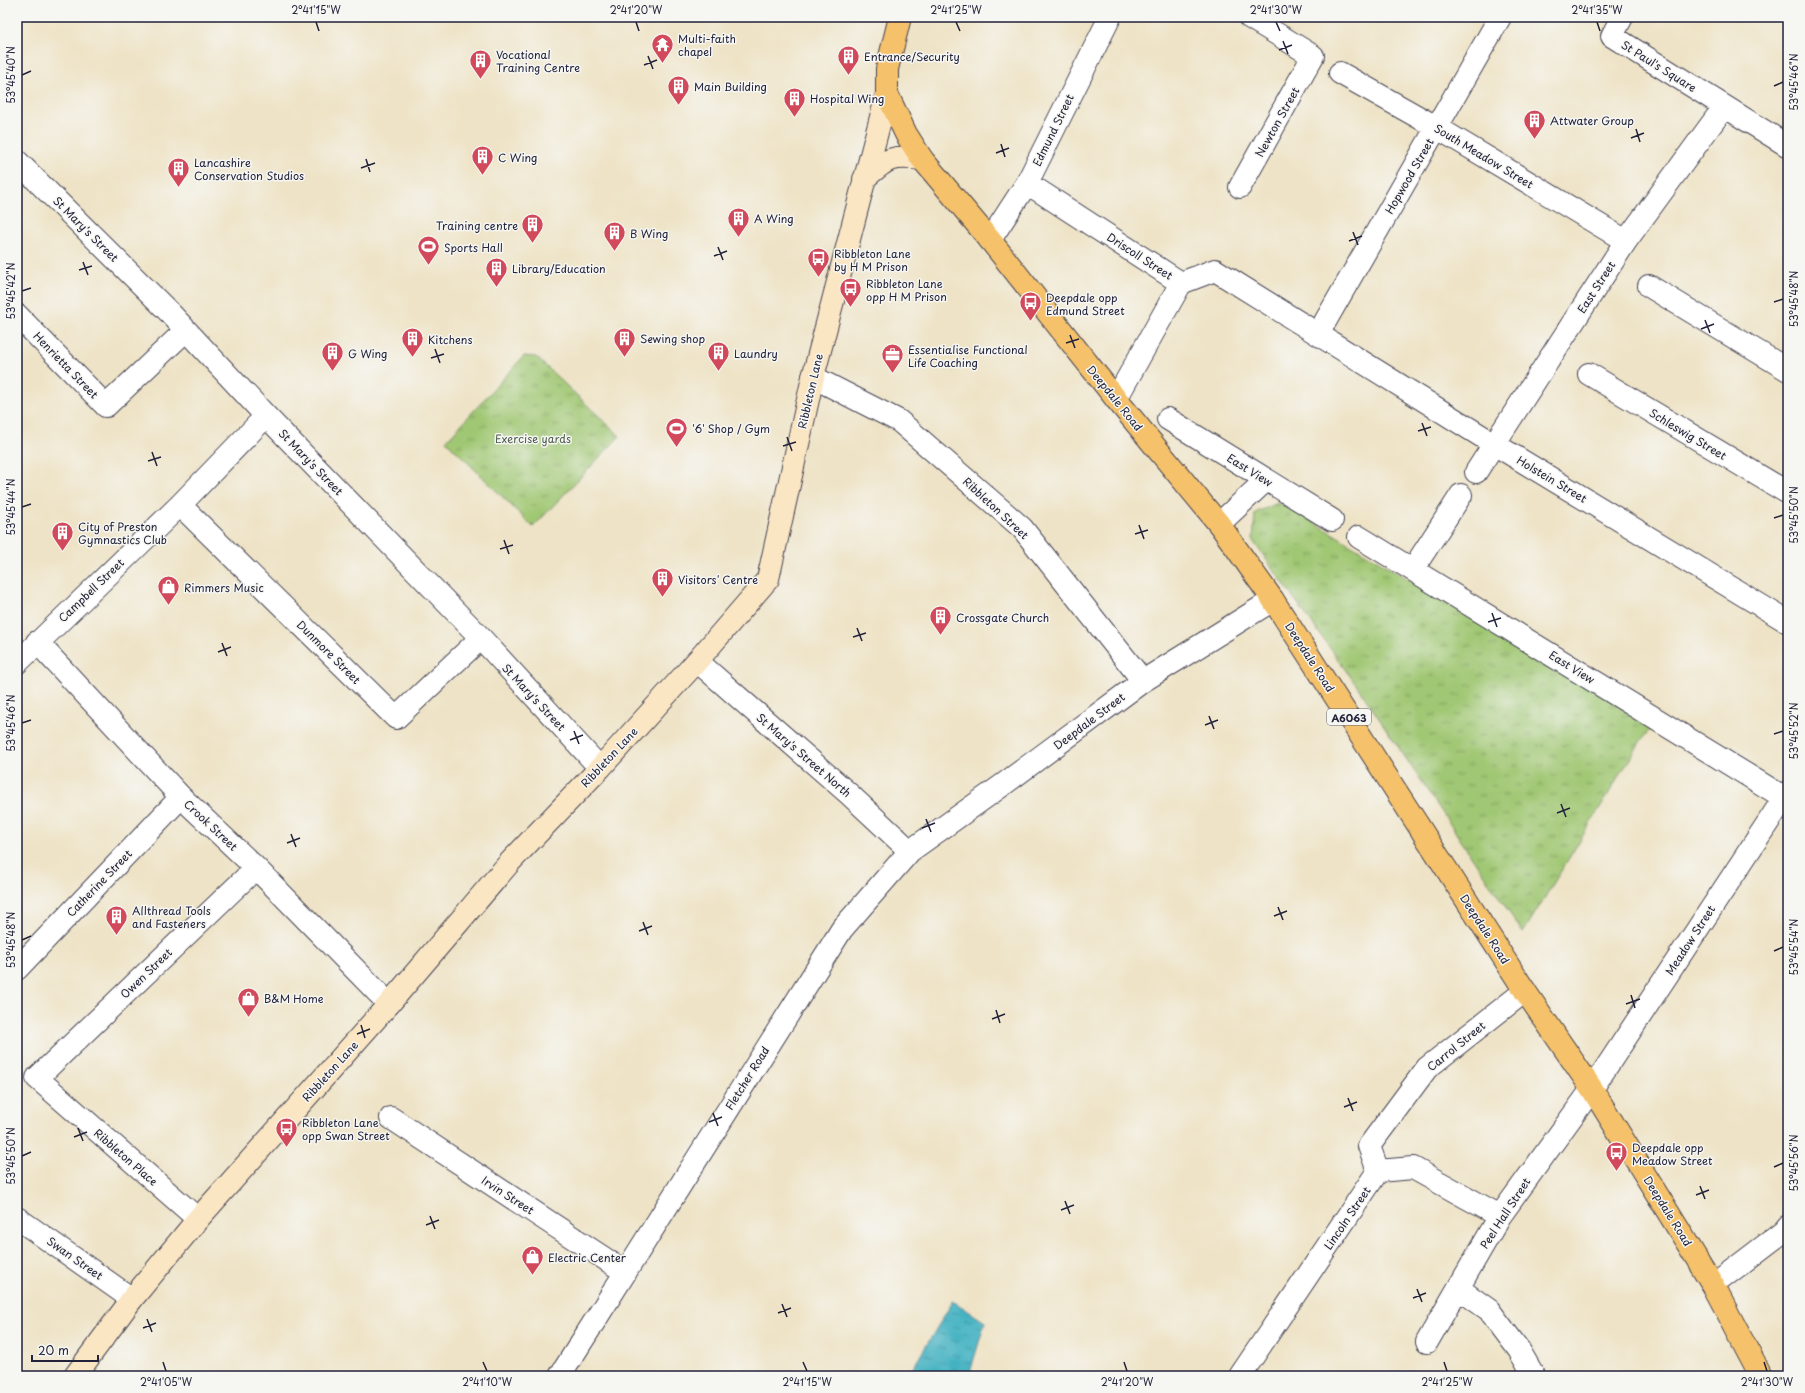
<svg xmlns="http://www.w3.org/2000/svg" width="1805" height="1393" font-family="'Playpen Sans',sans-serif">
<defs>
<pattern id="park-tufts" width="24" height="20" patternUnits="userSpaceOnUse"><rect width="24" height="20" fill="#a0c773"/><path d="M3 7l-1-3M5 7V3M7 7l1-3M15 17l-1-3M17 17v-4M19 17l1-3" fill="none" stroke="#82a160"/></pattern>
<pattern id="water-ripples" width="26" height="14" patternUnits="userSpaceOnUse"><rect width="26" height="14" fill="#45b2c2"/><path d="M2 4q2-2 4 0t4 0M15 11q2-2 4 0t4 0" fill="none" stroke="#39909f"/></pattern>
</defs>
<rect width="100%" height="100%" fill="#f6f6f2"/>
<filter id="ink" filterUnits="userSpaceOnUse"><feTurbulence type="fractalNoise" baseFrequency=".025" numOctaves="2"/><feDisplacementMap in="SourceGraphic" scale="8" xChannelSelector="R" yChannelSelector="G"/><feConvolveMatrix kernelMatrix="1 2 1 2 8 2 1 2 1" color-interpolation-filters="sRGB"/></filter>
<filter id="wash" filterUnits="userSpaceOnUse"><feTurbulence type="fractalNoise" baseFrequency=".012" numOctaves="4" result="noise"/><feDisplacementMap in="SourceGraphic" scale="16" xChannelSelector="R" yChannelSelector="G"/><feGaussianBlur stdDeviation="0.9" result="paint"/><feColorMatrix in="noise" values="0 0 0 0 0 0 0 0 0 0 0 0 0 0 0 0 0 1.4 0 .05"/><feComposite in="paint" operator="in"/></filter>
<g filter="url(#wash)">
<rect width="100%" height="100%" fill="#eee3c6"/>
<path fill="url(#park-tufts)" stroke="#617457" d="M524,356L536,357L620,436L533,527L446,441Z
M1280,502L1653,726L1642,739L1523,933L1362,693L1253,541L1255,513Z"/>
<path fill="url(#water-ripples)" stroke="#346a7e" d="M953,1301L985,1322L969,1376H908Z"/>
</g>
<g filter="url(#ink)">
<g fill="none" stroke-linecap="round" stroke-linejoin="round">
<defs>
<path id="minor" d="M1622,17L1612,36L1788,146
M1340,73L1436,127L1626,241
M17,161L171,314L266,416L481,638L600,768
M1027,183L1181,283L1215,270L1494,444L1788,622
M1240,187L1313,56L1249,17
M990,240L1027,183L1110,17
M1649,286L1788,370
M17,315L106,406L185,331
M1318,334L1500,17
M1589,374L1788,493
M813,377L899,421L1022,528L1143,681
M1116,399L1181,283
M1168,419L1332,520
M1476,472L1626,241L1724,107
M180,505L396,718L481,638
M1219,524L1266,480
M1359,537L1788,800
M1413,569L1461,495
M37,642L181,797L256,868L389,1004
M697,661L849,794L910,851
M17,663L180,505L266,416
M17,969L181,797
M391,1118L625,1272
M1378,1171L1369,1146L1427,1068L1525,991
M17,1218L132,1299
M198,1219L37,1078L256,868
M1713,1285L1784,1231L1788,1226
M1458,1288L1489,1310L1519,1350L1534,1376
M1427,1342L1500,1216L1592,1089
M560,1376L842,929L910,851L1004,784L1143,681L1273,600
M1240,1376L1378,1171L1413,1168L1500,1216"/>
<path id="tertiary" d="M1592,1089L1788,792"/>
<path id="secondary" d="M864,179C888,158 891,155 922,159
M75,1376L132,1299L198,1219L389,1004L510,862L600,768L697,661L768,579L813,377L887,94"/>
<path id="primary" d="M900,17L887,69V94L906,134L922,159L990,240L1116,399L1219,524L1273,600L1525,991L1592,1089L1713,1285L1761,1376"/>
</defs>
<use href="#minor" stroke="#413f50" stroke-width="24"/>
<use href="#tertiary" stroke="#413f50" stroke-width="24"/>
<use href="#secondary" stroke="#413f50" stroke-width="24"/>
<use href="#primary" stroke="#413f50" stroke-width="24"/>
<use href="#minor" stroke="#fff" stroke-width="22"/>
<use href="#tertiary" stroke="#fff" stroke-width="22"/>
<use href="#secondary" stroke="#fbe6c4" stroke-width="22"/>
<use href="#primary" stroke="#f5c16b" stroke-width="22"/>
</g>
</g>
<path fill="none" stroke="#22223b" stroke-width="1.5" d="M316,22L319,31M636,22L639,31M956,22L960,31M1276,22L1280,31M1597,22L1600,31M1283,41L1288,54M1279,50L1292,45M648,56L653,69M644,65L657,60M22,75L31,71M1774,86L1783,82M1636,129L1640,142M1631,138L1644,133M1001,144L1005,157M996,153L1009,148M366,159L370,172M361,168L375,163M1353,232L1358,245M1349,241L1362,236M718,247L723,260M714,256L727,251M83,262L88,275M79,270L92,266M22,291L31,288M1774,302L1783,299M1705,320L1710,333M1701,329L1714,324M1070,335L1075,348M1066,343L1079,339M435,349L440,363M431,358L444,354M1422,423L1427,436M1418,431L1431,427M787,437L792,451M783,446L796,442M152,452L157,466M148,461L161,457M22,507L31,504M1774,518L1783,515M1139,525L1144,539M1135,534L1148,530M504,540L509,554M500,549L513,545M1492,613L1497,627M1488,622L1501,618M857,628L862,641M853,637L866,633M222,643L227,656M218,652L231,647M1209,716L1214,729M22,723L31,720M1205,725L1218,720M574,731L579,744M1774,734L1783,731M570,740L583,735M1561,804L1566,817M1557,813L1570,808M926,819L931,832M922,828L935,823M291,834L296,847M287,843L300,838M1278,907L1283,920M1274,916L1287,911M643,922L648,935M639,931L652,926M22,940L31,936M1774,951L1783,947M1631,995L1635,1008M1626,1004L1640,999M996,1010L1000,1023M992,1019L1005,1014M361,1025L365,1038M357,1034L370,1029M1348,1098L1353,1111M1344,1107L1357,1102M713,1113L718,1126M709,1122L722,1117M78,1128L83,1141M74,1137L87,1132M22,1156L31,1152M1774,1167L1783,1163M1700,1186L1705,1199M1696,1195L1709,1190M1065,1201L1070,1214M1061,1210L1074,1205M430,1216L435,1229M426,1225L439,1220M1417,1289L1422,1302M1413,1298L1426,1293M782,1304L787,1317M778,1313L791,1308M147,1319L152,1332M143,1328L156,1323M163,1362L166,1371M483,1362L487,1371M803,1362L807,1371M1124,1362L1127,1371M1444,1362L1447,1371M1764,1362L1767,1371"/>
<defs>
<symbol id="temple-pin" viewBox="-11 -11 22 30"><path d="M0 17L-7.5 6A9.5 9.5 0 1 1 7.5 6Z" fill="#d1495b" stroke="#f6f6f2"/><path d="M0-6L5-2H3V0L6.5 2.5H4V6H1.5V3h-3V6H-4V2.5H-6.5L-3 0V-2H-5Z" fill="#fff"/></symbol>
<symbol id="building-pin" viewBox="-11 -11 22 30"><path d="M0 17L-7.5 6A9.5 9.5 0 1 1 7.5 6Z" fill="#d1495b" stroke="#f6f6f2"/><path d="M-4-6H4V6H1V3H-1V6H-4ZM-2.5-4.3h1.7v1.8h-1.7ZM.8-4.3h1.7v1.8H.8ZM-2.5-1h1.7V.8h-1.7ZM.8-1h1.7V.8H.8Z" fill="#fff"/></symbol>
<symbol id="stadium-pin" viewBox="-11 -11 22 30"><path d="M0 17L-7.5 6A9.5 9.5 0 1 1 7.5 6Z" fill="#d1495b" stroke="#f6f6f2"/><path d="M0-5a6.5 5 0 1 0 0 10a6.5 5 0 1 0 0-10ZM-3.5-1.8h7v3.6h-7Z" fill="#fff"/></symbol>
<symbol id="bus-pin" viewBox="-11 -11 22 30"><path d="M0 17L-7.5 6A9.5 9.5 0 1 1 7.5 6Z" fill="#d1495b" stroke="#f6f6f2"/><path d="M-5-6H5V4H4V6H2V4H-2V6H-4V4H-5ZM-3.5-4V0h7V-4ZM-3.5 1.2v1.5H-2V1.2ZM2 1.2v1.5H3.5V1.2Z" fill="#fff"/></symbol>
<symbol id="office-pin" viewBox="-11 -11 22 30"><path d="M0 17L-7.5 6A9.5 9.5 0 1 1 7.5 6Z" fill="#d1495b" stroke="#f6f6f2"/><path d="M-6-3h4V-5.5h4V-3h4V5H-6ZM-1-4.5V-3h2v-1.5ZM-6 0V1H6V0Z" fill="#fff"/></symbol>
<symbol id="shop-pin" viewBox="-11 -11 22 30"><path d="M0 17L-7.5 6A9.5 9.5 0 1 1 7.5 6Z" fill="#d1495b" stroke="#f6f6f2"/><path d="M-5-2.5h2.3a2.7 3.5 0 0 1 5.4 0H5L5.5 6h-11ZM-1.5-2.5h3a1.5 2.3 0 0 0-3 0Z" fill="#fff"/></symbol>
</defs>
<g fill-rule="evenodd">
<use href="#temple-pin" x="650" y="32" width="25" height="34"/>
<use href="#building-pin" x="836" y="44" width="25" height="34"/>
<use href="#building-pin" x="468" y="48" width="25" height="34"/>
<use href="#building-pin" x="666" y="74" width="25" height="34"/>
<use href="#building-pin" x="782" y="86" width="25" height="34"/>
<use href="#building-pin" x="1522" y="108" width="25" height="34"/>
<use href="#building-pin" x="470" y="144" width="25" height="34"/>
<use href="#building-pin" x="166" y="156" width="25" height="34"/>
<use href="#building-pin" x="726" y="206" width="25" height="34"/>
<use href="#building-pin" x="520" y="212" width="25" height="34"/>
<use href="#building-pin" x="602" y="220" width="25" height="34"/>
<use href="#stadium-pin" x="416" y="234" width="25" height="34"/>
<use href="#bus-pin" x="806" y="246" width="25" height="34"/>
<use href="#building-pin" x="484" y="256" width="25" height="34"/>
<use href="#bus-pin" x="838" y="276" width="25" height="34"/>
<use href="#bus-pin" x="1018" y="290" width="25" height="34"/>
<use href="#building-pin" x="612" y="326" width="25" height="34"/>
<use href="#building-pin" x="400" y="326" width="25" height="34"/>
<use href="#building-pin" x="320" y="340" width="25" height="34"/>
<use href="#building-pin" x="706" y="340" width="25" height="34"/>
<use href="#office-pin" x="880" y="342" width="25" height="34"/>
<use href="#stadium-pin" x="664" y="416" width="25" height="34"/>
<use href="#building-pin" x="50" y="520" width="25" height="34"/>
<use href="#building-pin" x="650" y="566" width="25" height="34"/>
<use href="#shop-pin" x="156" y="574" width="25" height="34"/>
<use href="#building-pin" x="928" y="604" width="25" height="34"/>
<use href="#building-pin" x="104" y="904" width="25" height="34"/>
<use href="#shop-pin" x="236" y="986" width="25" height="34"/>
<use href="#bus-pin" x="274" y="1116" width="25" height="34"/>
<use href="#bus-pin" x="1604" y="1140" width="25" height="34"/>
<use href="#shop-pin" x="520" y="1244" width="25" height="34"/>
</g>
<g text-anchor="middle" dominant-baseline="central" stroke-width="3" stroke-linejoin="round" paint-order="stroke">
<rect fill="#f6f6f2" stroke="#626272" stroke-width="1" x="1327" y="709" width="44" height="16" rx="3"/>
<g font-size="10" font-weight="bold" fill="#22223b">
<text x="1349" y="717">A6063</text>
</g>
<g font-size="11" fill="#22223b" stroke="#f6f6f2" text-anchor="start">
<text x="678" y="38">Multi-faith<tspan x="678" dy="13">chapel</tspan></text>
<text x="496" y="54">Vocational<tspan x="496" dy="13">Training Centre</tspan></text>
<text x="864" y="56">Entrance/Security</text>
<text x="694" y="86">Main Building</text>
<text x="810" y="98">Hospital Wing</text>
<text x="1550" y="120">Attwater Group</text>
<text x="498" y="157">C Wing</text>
<text x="194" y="162">Lancashire<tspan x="194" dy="13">Conservation Studios</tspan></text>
<text x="754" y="218">A Wing</text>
<text x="518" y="225" text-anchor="end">Training centre</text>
<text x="630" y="233">B Wing</text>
<text x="444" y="247">Sports Hall</text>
<text x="834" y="253">Ribbleton Lane<tspan x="834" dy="13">by H M Prison</tspan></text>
<text x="512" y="268">Library/Education</text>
<text x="866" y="283">Ribbleton Lane<tspan x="866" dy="13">opp H M Prison</tspan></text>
<text x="1046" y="297">Deepdale opp<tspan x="1046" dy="13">Edmund Street</tspan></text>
<text x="640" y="338">Sewing shop</text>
<text x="428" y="339">Kitchens</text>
<text x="908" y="349">Essentialise Functional<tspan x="908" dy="13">Life Coaching</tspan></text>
<text x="348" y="353">G Wing</text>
<text x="734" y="353">Laundry</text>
<text x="692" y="428">'6' Shop / Gym</text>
<text x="78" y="526">City of Preston<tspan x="78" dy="13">Gymnastics Club</tspan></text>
<text x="678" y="579">Visitors' Centre</text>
<text x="184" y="587">Rimmers Music</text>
<text x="956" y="617">Crossgate Church</text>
<text x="132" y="910">Allthread Tools<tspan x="132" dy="13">and Fasteners</tspan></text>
<text x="264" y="998">B&amp;M Home</text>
<text x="302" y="1122">Ribbleton Lane<tspan x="302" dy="13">opp Swan Street</tspan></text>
<text x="1632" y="1147">Deepdale opp<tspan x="1632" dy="13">Meadow Street</tspan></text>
<text x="548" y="1257">Electric Center</text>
</g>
<g font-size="11" fill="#22223b" stroke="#f6f6f2">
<text transform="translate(1659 66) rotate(32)">St Paul's Square</text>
<text transform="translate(1277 122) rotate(-61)">Newton Street</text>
<text transform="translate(1053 130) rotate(-64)">Edmund Street</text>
<text transform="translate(1484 156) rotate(31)">South Meadow Street</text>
<text transform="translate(1409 176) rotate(-60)">Hopwood Street</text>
<text transform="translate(86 229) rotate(45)">St Mary's Street</text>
<text transform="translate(1140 256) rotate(33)">Driscoll Street</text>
<text transform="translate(1596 287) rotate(-57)">East Street</text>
<text transform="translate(66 365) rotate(46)">Henrietta Street</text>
<text transform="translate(810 391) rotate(-77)">Ribbleton Lane</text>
<text transform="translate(1115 398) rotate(51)">Deepdale Road</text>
<text transform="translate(1688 434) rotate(31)">Schleswig Street</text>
<text transform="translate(311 462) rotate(46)">St Mary's Street</text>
<text transform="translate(1250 470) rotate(32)">East View</text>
<text transform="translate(1552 479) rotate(31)">Holstein Street</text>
<text transform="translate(996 508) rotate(43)">Ribbleton Street</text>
<text transform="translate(91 590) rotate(-44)">Campbell Street</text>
<text transform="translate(329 652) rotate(45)">Dunmore Street</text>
<text transform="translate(1310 657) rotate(57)">Deepdale Road</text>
<text transform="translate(1572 667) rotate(32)">East View</text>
<text transform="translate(534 697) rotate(47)">St Mary's Street</text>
<text transform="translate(1089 721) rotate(-37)">Deepdale Street</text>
<text transform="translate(804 755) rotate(41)">St Mary's Street North</text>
<text transform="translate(609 757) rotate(-47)">Ribbleton Lane</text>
<text transform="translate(211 825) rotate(43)">Crook Street</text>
<text transform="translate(99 883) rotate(-46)">Catherine Street</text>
<text transform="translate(1485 929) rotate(57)">Deepdale Road</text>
<text transform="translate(1690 940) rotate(-57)">Meadow Street</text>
<text transform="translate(146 973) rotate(-44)">Owen Street</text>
<text transform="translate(1456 1046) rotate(-39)">Carrol Street</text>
<text transform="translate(330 1071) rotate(-48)">Ribbleton Lane</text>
<text transform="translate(747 1078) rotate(-58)">Fletcher Road</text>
<text transform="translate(126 1157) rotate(41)">Ribbleton Place</text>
<text transform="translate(508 1195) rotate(33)">Irvin Street</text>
<text transform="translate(1668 1211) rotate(58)">Deepdale Road</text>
<text transform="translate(1505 1213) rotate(-57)">Peel Hall Street</text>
<text transform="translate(1347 1218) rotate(-56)">Lincoln Street</text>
<text transform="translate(75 1258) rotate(35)">Swan Street</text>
</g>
<g font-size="11" fill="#4e5c4f" stroke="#f6f6f2">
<text x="533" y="438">Exercise yards</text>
</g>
</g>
<rect width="1805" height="1393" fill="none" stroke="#f6f6f2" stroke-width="44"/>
<path d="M32 1355v6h66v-6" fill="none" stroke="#22223b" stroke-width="2"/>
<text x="38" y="1355" font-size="12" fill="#22223b" stroke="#f6f6f2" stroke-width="3" paint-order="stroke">20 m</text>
<rect x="22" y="22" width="1761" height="1349" fill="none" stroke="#22223b" stroke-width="1.5"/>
<g font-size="10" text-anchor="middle" fill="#22223b">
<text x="316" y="14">2°41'15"W</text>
<text x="636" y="14">2°41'20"W</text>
<text x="956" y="14">2°41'25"W</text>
<text x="1276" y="14">2°41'30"W</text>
<text x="1597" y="14">2°41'35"W</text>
<text transform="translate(11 75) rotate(-90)" y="4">53°45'40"N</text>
<text transform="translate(1794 82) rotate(-90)" y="4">53°45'46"N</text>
<text transform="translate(11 291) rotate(-90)" y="4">53°45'42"N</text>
<text transform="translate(1794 299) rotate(-90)" y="4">53°45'48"N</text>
<text transform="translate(11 507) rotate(-90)" y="4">53°45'44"N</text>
<text transform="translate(1794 515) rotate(-90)" y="4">53°45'50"N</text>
<text transform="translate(11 723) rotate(-90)" y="4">53°45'46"N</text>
<text transform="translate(1794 731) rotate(-90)" y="4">53°45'52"N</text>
<text transform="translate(11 940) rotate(-90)" y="4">53°45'48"N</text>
<text transform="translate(1794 947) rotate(-90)" y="4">53°45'54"N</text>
<text transform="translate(11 1156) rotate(-90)" y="4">53°45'50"N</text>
<text transform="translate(1794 1163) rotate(-90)" y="4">53°45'56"N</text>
<text x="166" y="1386">2°41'05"W</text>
<text x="487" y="1386">2°41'10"W</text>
<text x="807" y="1386">2°41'15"W</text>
<text x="1127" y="1386">2°41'20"W</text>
<text x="1447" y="1386">2°41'25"W</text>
<text x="1767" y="1386">2°41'30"W</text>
</g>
</svg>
